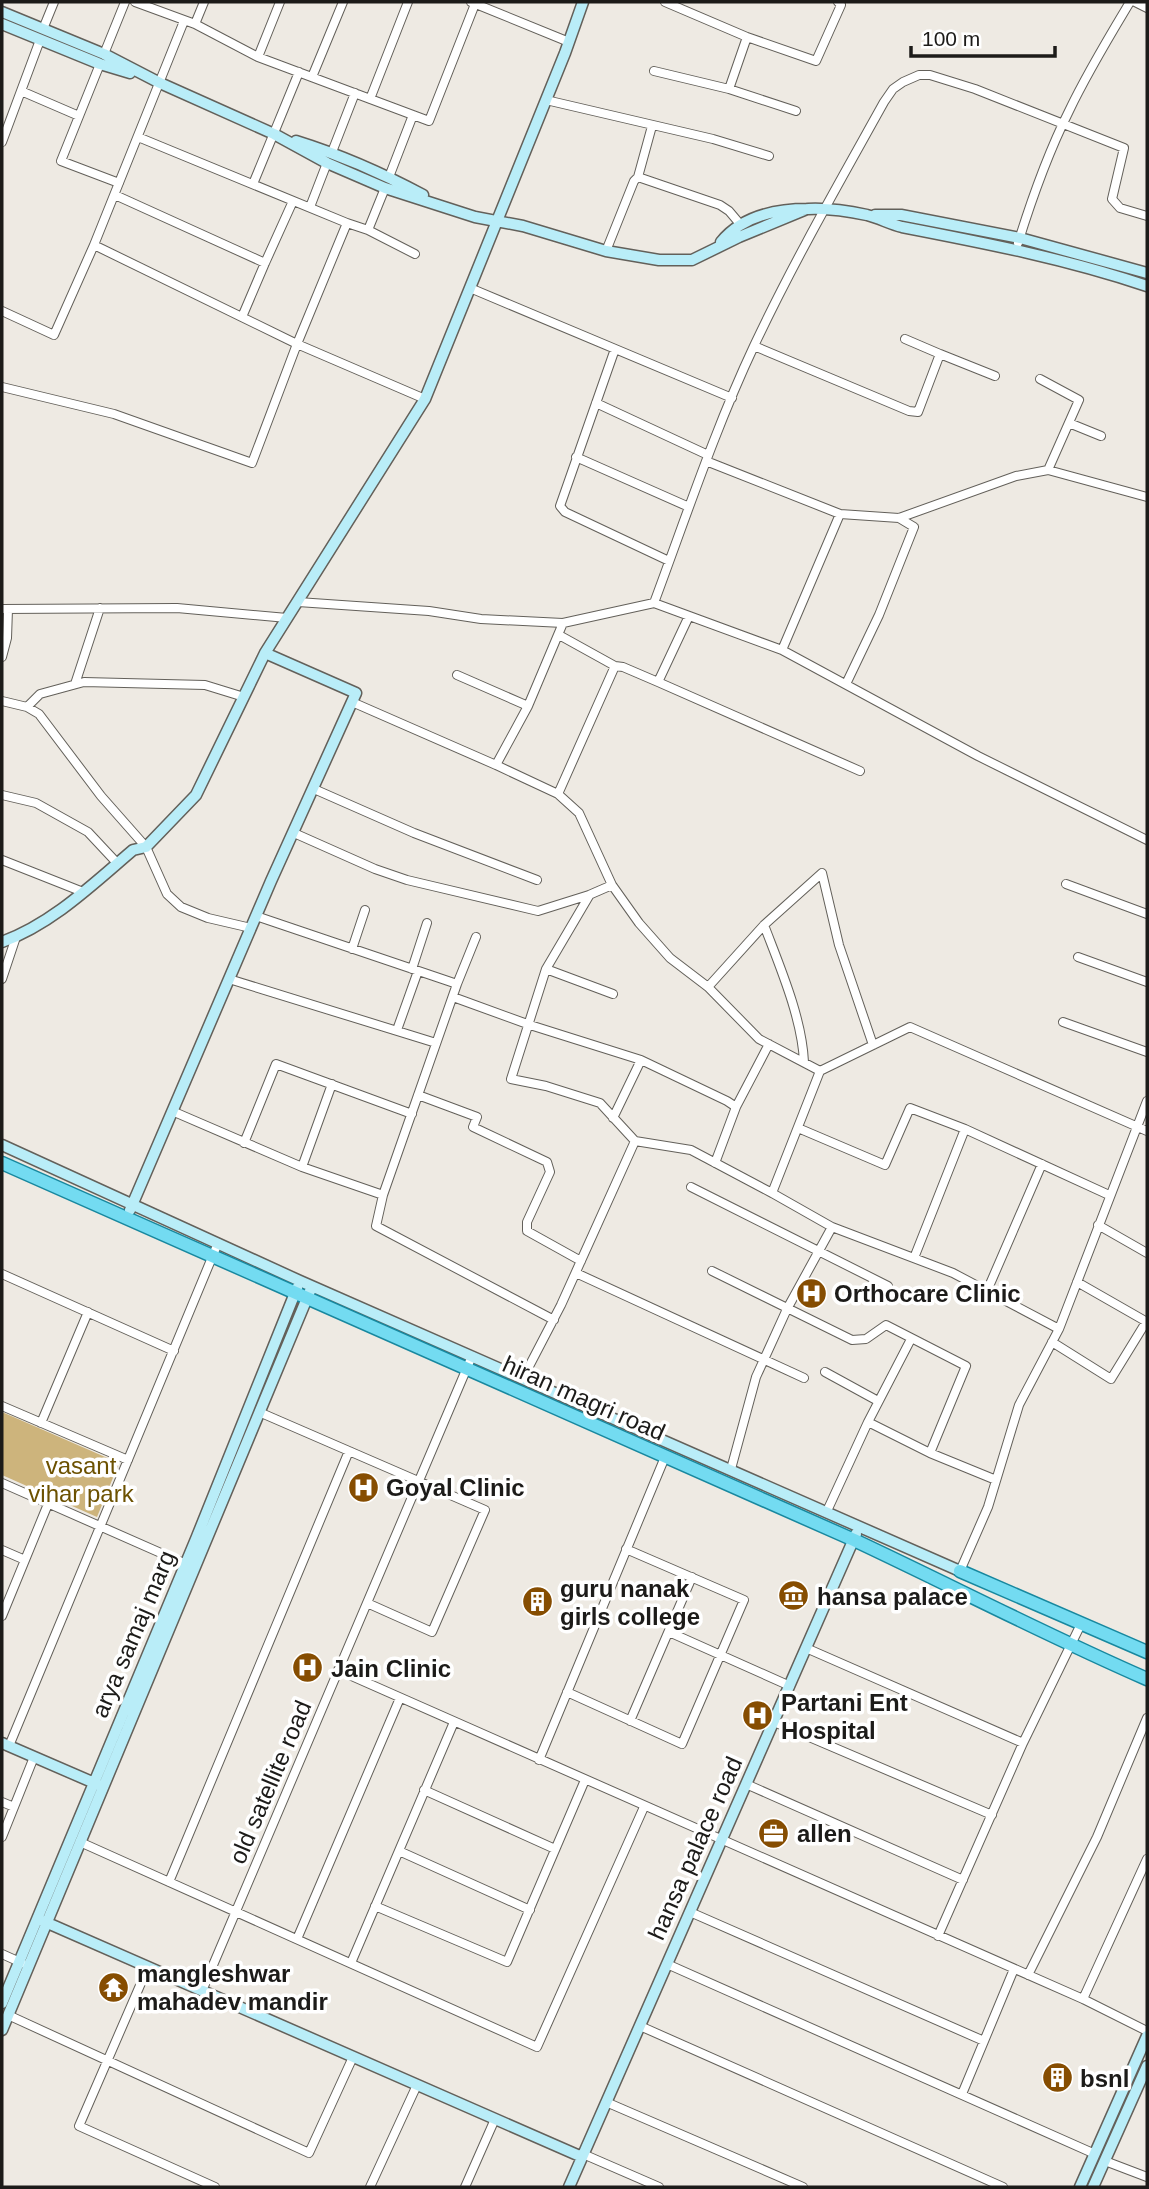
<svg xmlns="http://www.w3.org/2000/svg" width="1149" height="2189" font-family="Arial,sans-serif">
<rect width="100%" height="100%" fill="#eeeae3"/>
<path fill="#cdb47c" d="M2,1412L119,1463L97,1517L2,1475Z"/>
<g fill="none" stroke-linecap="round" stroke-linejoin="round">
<defs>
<path id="street" d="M135,2L195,24L204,2
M471,2L569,42
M665,2L747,37L816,61L841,5L838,2
M1135,2L1147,8
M195,24L258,57L429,121L475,4
M43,29L54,2
M40,40L21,91L79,116
M104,54L125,2
M258,57L280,2
M100,64L61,161L119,183
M654,71L729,89L796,111
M312,77L343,2
M729,89L747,37
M370,99L408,2
M546,100L713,139L769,156
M138,137L347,223
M2,142L21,91
M332,152L355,93
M389,177L413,115
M638,177L720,205L729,211L740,224
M253,184L299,72
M115,195L265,263L293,201
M310,207L327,163
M368,230L415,254
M1018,243C1032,198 1048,153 1069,111C1087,73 1109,37 1130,2
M94,245L184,21
M606,251L634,181L638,177L652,126
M470,288L732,398
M2,311L54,335L94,245L297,344L347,223L368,230L385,188
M242,317L265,263
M754,346L909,411L918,412L940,354L905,339
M615,349L560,506L565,512L669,561
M940,354L995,376
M1040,379L1079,400L1048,470
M2,387L114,414L252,463L297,344L425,399
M596,403L708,455
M1069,423L1101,436
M576,457L689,507
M706,461L840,514L899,518L1016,476L1048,470L1147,497
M298,602L429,611L481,619L563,623
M654,603C686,517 715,429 754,346C793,263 839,183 884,102L893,89L903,82L919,75H930L975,89L1124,148L1112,199L1120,208L1147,216
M2,609L177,608L287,618
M559,635L615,666L623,667L658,682L860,771
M782,650L840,514
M2,657L7,638L8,609
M457,675L528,706
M658,682L689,616
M75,684L100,608
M846,684L879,615L914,527L899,518
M2,701L27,707L39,714L101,796L146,847L167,894L181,907L208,918L251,928
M352,702L496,765L528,706L563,623L654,603L782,650L978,756L1147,840
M27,707L40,694L84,682L205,685L244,697
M496,765L558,794L579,813L612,885
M314,789L414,833L537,880
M558,794L615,666
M2,795L36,803L88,832L117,863
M294,833L375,869L407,880L538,911L589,895L612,885L639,923L670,958L708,987L759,1039L820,1071L772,1193L832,1227L787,1309L756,1377L731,1469
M2,860L83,892
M1066,884L1147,914
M256,916L457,984L383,1195L376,1226L554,1320
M764,925C780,967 802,1018 804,1062
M352,949L365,910
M1078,957L1147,982
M412,969L427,923
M546,969L613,994
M2,979L16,937
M229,979L436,1043
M457,984L476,937
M708,987L764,925L822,873L839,945L873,1045
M453,997L530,1025L641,1060L727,1101L736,1107
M1063,1022L1147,1052
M397,1030L418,971
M820,1071L910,1027L1147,1131
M418,1095L477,1117L473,1127L547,1162L550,1172L527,1222V1231L581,1261
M172,1111L302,1167L383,1195
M613,1118L641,1060
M798,1128L885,1165L910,1108L965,1129
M635,1141L691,1150L772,1193
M244,1143L276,1064L412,1114
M715,1163L736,1107L769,1044
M302,1167L332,1084
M691,1187L888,1286
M1098,1225L1147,1253
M832,1227L953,1273L1059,1329
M914,1258L965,1129L1109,1195
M712,1271L852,1340L866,1339L886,1325L966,1366L930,1453
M576,1273L804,1378
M2,1274L174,1351
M1077,1282L1147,1322
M987,1291L1042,1164
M1052,1342L1111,1379L1146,1322
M825,1372L878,1401
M523,1378L561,1305L635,1141L600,1103L546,1086L511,1079L546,969L589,896
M2,1406L128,1460
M259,1412L485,1510L432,1632L367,1603
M868,1422L930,1453L996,1480
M41,1423L88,1312
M2,1483L188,1565
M827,1511L868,1422L911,1339
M2,1550L25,1560
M960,1571L988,1507L1019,1405L1059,1329L1147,1101
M2,1616L48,1504
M669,1632L790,1686
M806,1648L1023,1743
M338,1670L1083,1999L1147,2031
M567,1692L682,1744L744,1600L626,1549
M630,1721L692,1577
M774,1722L992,1815
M9,1746L218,1243
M539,1760L665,1457
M746,1784L963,1880
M424,1790L555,1849
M2,1802L14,1807
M2,1837L34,1757
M80,1842L537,2047L644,1807
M399,1851L530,1910
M169,1882L349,1451
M375,1906L507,1962L585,1780
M690,1912L984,2041
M938,1936L1023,1743L1081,1624
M297,1939L400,1698
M2,1954L22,1963
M351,1963L454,1722
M667,1964L1095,2154
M148,1967L79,2126L215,2187
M1028,1975L1097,1837L1147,1718
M202,1991L472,1356
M1083,1999L1147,1859
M8,2015L309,2153L353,2057
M640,2026L1003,2187
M962,2094L1014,1969
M606,2102L803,2187
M583,2154L659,2187
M1105,2161L1147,2177
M370,2187L417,2085
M465,2187L495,2119"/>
<path id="secondary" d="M2,12L104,54L160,83L274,134L327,163L385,188L475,217L523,226L606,251L659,260H692L739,237L807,209
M2,24L100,64L130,73
M296,141C341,155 382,173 423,195
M875,215H901L1020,238L1147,273
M721,242C742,216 776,209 808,209C828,208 848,211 867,215C879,218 890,224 902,227C985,243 1067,259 1147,286
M2,942C52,924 93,884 133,850L146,847L196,795L265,653L425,399L565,53L583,2
M2,1145L300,1281L960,1571
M130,1210L271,881L356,693L265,653
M2,1743L99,1785
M43,1921L582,2157
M2,2003L196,1539L297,1288
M2,2030L310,1291
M569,2187L856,1534
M1080,2187L1147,2036
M1093,2187L1147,2066"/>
<path id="primary" d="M2,1163L854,1540C952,1586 1048,1636 1147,1679
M960,1571L1147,1652"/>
</defs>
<use href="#street" stroke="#63605a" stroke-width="10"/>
<use href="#secondary" stroke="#63605a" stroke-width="13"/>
<use href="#primary" stroke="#18889f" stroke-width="15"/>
<use href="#street" stroke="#fff" stroke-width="8"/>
<use href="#secondary" stroke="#b9edf8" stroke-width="10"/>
<use href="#primary" stroke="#73dbf1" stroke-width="12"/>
</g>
<defs>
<symbol id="hospital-disc" viewBox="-11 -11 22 22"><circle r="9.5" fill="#864d01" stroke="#fff"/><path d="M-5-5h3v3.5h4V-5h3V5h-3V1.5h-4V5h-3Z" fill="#fff"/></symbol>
<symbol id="museum-disc" viewBox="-11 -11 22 22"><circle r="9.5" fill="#864d01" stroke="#fff"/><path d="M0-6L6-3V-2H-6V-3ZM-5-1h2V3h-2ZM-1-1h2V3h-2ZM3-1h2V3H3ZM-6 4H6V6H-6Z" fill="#fff"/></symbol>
<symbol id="building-disc" viewBox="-11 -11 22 22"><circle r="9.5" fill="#864d01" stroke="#fff"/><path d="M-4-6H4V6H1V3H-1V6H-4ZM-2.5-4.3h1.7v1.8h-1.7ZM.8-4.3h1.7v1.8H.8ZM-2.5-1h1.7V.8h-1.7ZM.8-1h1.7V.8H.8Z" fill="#fff"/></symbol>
<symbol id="office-disc" viewBox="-11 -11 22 22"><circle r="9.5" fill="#864d01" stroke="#fff"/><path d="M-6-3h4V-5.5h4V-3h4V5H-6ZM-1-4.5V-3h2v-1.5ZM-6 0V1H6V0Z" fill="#fff"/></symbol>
<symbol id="temple-disc" viewBox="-11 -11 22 22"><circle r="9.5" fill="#864d01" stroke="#fff"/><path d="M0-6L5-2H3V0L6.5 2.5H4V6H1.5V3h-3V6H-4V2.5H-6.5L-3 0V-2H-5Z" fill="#fff"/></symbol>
</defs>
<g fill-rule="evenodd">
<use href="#hospital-disc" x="794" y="1276" width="35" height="35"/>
<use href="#hospital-disc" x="346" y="1470" width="35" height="35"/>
<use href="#museum-disc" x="776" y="1578" width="35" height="35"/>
<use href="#building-disc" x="520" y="1584" width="35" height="35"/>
<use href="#hospital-disc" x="290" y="1650" width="35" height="35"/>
<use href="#hospital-disc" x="740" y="1698" width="35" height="35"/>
<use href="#office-disc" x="756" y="1816" width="35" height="35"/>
<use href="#temple-disc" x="96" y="1970" width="35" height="35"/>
<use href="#building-disc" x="1040" y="2060" width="35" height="35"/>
</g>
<g text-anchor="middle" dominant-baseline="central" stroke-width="7" stroke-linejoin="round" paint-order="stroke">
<g font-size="24" font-weight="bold" fill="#1c1b19" stroke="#fff" text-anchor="start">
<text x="834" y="1293">Orthocare Clinic</text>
<text x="386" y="1487">Goyal Clinic</text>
<text x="560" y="1588">guru nanak<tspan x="560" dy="28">girls college</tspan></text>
<text x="817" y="1596">hansa palace</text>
<text x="331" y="1668">Jain Clinic</text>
<text x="781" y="1702">Partani Ent<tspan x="781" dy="28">Hospital</tspan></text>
<text x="797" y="1833">allen</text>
<text x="137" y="1973">mangleshwar<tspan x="137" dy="28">mahadev mandir</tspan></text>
<text x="1080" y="2078">bsnl</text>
</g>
<g font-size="24" fill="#1c1b19" stroke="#fff">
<text transform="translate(584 1398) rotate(24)">hiran magri road</text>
<text transform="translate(133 1634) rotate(-67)">arya samaj marg</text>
<text transform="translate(270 1782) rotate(-67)">old satellite road</text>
<text transform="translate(695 1848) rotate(-66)">hansa palace road</text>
</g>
<g font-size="24" fill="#6c5100" stroke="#fff">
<text x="81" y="1465">vasant<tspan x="81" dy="28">vihar park</tspan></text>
</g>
</g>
<rect width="1149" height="2189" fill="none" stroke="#1c1b19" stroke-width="7"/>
<path d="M911 46v10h144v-10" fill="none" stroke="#1c1b19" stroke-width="3.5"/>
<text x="922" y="46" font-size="21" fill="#1c1b19" stroke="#ffffff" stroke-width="5" paint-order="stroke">100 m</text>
</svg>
